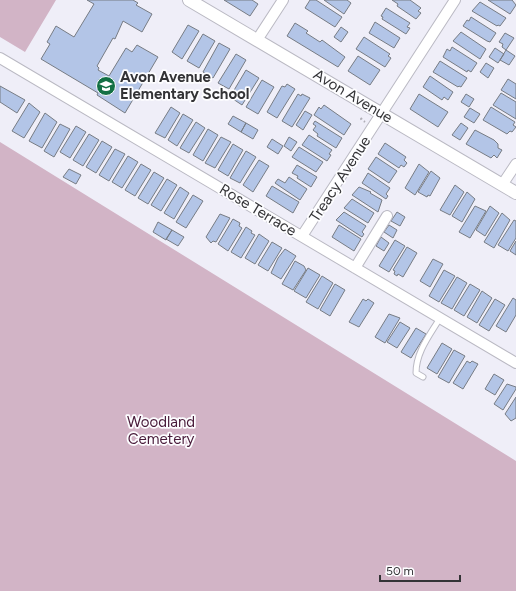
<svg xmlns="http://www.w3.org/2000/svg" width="516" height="591" font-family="Figtree,sans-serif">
<rect width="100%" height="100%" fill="#efeef8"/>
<path fill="#d2b4c6" d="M0,0H56L25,52L0,37Z
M0,142L516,461V591H0Z"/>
<path fill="#b3c5e7" stroke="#777c84" d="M87,0H133L138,3L136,5L152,14L142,32L123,21L115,39L113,38L97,66L99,68L98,70L109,76L126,48L132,52L137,45L158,57L125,113L97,95L98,93L41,59L50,44L47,42L56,26L74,37L94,4Z
M224,0H252L258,4L250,16Z
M310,0H316L342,17L335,27L305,8Z
M324,0H347L351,3L344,14Z
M392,0H410L421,8L418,11L421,13L416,19L397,6L398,4Z
M488,0H512L516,5L510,14Z
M480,2L506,18L500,26L498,25L497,26L472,11Z
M386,8L410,23L407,27L410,28L406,34L382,19L383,17L381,16Z
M471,17L496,33L490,42L487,41L463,26L467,20L469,21Z
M375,22L400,38L394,48L369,33Z
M295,23L308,31L306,33L320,42L322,40L345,57L338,67L287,36Z
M188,25L199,31L182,59L172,52Z
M341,27L348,32L341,42L334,37Z
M461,32L486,49L480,59L453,41Z
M505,33L514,38L506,50L502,47L503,44L499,42Z
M203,34L215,41L199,68L187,61Z
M364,37L390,54L388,56L391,58L385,67L356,49Z
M219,43L230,49L213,78L203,72Z
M452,47L477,63L471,72L468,70L467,72L443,57L447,49L450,51Z
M495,48L504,54L498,63L489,57Z
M506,50L515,56L509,65L500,60Z
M236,54L246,60L229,89L218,83Z
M358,56L380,70L370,85L348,71Z
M440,61L467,78L461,87L459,86L458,87L433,72Z
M486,63L494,68L488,78L480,72Z
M246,70L259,78L242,105L230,97Z
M430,76L453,92L448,100L444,97L442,100L423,87Z
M508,79L516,84V99L501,90Z
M262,80L274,87L258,114L246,107Z
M287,84L295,89L277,118L267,112L282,86L285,87Z
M0,86L25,100L17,113L0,102Z
M501,93L516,102V119L493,105Z
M298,94L301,96L302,94L310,98L292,127L282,121Z
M419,94L448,112L438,127L410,109Z
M466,94L474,99L469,107L461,102Z
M29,103L40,112L24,138L12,131Z
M324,105L351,124L344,135L314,115L319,107L321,109Z
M171,107L180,113L165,138L155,133Z
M491,107L515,122L513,125L516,127L512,132L510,131L507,134L483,120Z
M470,108L480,114L474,123L464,117Z
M305,111L312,115L303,130L296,125Z
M45,113L57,122L42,148L29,141Z
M183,114L193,120L177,146L168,140Z
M233,116L246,123L241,132L228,124Z
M315,121L342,138L336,148L317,136L318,134L313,130L316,126L313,124Z
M196,122L205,128L189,153L180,148Z
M246,123L258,130L253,139L241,132Z
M461,123L468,128L460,140L452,135Z
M60,124L70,129L54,157L44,151Z
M76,126L86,132L70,158L60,152Z
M208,129L218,135L203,161L193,155Z
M475,130L494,140L498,144V148L502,150L497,158L494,155L491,158L466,144Z
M89,134L99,140L83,166L73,160Z
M309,135L332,150L329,154L331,155L327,161L302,145Z
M221,137L231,142L215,168L205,163Z
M289,137L297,142L291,151L284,146Z
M272,139L283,146L278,154L267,147Z
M102,141L112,147L96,173L86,167Z
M385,143L406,157L404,160L407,163L404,167L401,165L399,168L378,154Z
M233,144L243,150L228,176L218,170Z
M299,147L323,162L316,172L292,157Z
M115,149L125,154L109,181L99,175Z
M246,151L256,157L240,183L230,178Z
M128,156L138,162L122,188L112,182Z
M376,157L397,171L389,183L368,169Z
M259,160L269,166L253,192L243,185Z
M141,164L151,170L135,196L125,190Z
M419,164L429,172L415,195L405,188Z
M297,165L317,177L311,187L297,178L298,176L292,173Z
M69,169L81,175L76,184L63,177Z
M431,171L440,178L430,196L428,195L427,197L418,192Z
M154,172L164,178L148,204L138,198Z
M368,173L390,188L386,194L388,196L386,199L362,183Z
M289,177L307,189L300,200L275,183L278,179L285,183Z
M167,179L177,185L161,211L151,205Z
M455,185L464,192L450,215L440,210Z
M272,186L299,202L293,213L266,196Z
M180,187L189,193L174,219L164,213Z
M359,187L371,192L370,193L382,200L378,212L352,195Z
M467,192L475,199L462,222L452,216Z
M193,195L203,201L186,228L176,222Z
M352,199L374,213L368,223L344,208Z
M475,206L486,211L470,238L459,232Z
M490,206L499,213L485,236L476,230Z
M344,212L366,226L362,232L364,234L362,237L336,220Z
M397,212L405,217L400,226L391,221Z
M502,213L510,220L494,248L484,242Z
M220,214L230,218L216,242L213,241L211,243L206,237Z
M233,219L240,223L239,226L242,228L228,251L218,244Z
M514,220L516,221V238L508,251L498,245Z
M158,222L172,230L166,240L153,232Z
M339,225L361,239L354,251L332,237Z
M389,225L397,230L393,238L384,232Z
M246,227L252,231L251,233L255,235L241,258L231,252Z
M172,230L184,237L178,246L166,239Z
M259,234L269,241L255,264L245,258Z
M381,237L389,243L384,251L376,246Z
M395,240L405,246L389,272L379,266Z
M516,241V255L510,251Z
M272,242L282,248L268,271L258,265Z
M407,247L417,253L403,277L398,274L397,276L394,274L395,271L393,270Z
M285,249L296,256L281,279L271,273L278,258Z
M433,259L443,264L430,287L420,281Z
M295,261L304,266L306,270L293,290L282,284Z
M308,268L320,275L306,298L294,291Z
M444,270L455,276L439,302L429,296Z
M322,276L333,283L318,309L306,302Z
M457,277L467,283L452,309L441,303Z
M335,284L345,290L330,316L320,310Z
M470,284L480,290L464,316L454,310Z
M482,291L492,298L477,323L467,317Z
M513,298L516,300V315L506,332L496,326Z
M363,299L366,301L368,299L374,303L359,327L349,322Z
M495,299L505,305L489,331L479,325Z
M389,314L400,318L385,343L375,337Z
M400,322L410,328L397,348L387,342Z
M416,328L426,334L411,358L401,352Z
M442,343L452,349L437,374L427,368Z
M454,350L465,356L449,383L438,377Z
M467,361L470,363L472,361L478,364L463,389L453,383Z
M494,374L504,380L495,395L485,389Z
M507,384L516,387V389L503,410L494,404Z
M516,397V418L511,421L505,414Z"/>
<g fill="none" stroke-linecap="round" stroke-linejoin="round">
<defs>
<path id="service" d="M423,377L416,373C416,352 430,335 440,318"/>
<path id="minor" d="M257,40L283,0
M0,58L516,363
M502,185L516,164
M302,236L455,0
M355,268L387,216"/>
<path id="tertiary" d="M189,0L516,193"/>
</defs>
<use href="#service" stroke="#bab9c3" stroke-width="7"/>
<use href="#minor" stroke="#bab9c3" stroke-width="12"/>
<use href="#tertiary" stroke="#bab9c3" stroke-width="14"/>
<path stroke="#afaeb6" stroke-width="2" stroke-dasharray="2 3" stroke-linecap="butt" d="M362,118L361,119L365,122"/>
<use href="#service" stroke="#fff" stroke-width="5"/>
<use href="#minor" stroke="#fff" stroke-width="10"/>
<use href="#tertiary" stroke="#fff" stroke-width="12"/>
</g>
<defs>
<symbol id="school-disc" viewBox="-11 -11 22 22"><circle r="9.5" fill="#137044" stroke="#fdfdff"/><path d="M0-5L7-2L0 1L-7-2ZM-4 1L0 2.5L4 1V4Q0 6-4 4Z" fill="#fff"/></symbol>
</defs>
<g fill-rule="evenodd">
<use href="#school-disc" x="95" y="75" width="22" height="22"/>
</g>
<g text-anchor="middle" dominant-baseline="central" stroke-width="3.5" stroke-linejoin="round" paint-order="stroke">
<g font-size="15" font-weight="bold" fill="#333336" stroke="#fdfdff" text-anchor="start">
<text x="120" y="77">Avon Avenue<tspan x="120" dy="17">Elementary School</tspan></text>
</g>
<g font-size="15" fill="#333336" stroke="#fdfdff">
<text transform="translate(353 96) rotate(31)">Avon Avenue</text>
<text transform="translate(340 179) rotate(-57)">Treacy Avenue</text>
<text transform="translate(258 210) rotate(31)">Rose Terrace</text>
</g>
<g font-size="15" fill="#471938" stroke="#fdfdff">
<text x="161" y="422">Woodland<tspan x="161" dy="17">Cemetery</tspan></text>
</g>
</g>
<path d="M380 575v6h80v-6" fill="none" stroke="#333336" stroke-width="2"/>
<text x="386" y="575" font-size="12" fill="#333336" stroke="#fdfdff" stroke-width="3" paint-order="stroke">50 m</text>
</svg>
